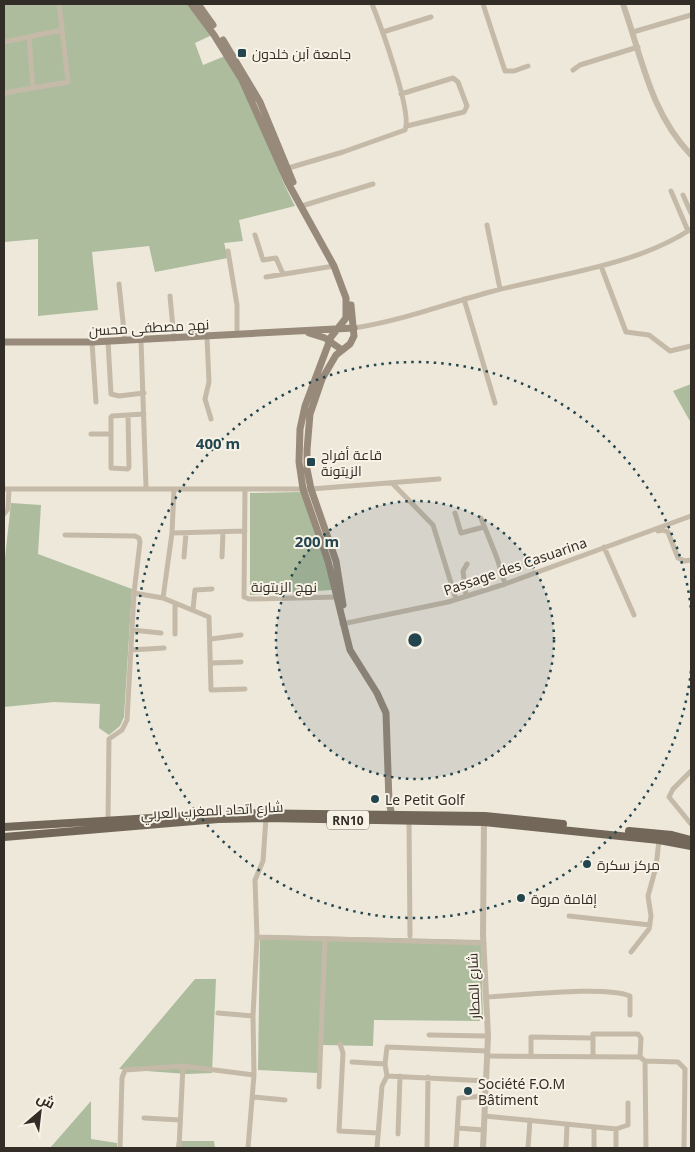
<svg xmlns="http://www.w3.org/2000/svg" width="695" height="1152" font-family="'Noto Sans',Cairo,sans-serif">
<rect width="100%" height="100%" fill="#eee8db"/>
<path fill="#acbc9d" d="M4,4H188L212,35L195,43L203,65L225,56L251,98L284,184L295,206L239,220L243,241L224,243L228,258L155,272L149,246L92,252L98,310L38,316V239L4,242Z
M691,384V423L673,391Z
M301,492L324,553L332,590L250,595V493Z
M11,503L41,505L38,554L132,589L124,717L120,726L109,735L99,728L100,704L54,702L4,707V567Z
M260,935L481,940L483,1021L374,1020L373,1046L321,1045L318,1073L258,1070Z
M195,979H216L212,1073L187,1074L119,1069Z
M91,1101V1139L117,1143V1148H50Z
M177,1141H214L215,1148H176Z"/>
<g fill="none" stroke-linecap="round" stroke-linejoin="round">
<path stroke="#c5baa8" stroke-width="5" d="M483,4L505,71H514L528,66
M383,32L431,17
M633,32L691,15
M29,37L33,88
M4,42L62,30L59,4
M573,70L580,65L638,47
M4,93L68,82L62,30
M401,94L453,78L458,82L467,106L464,112L407,126
M285,169L343,152L405,130C413,113 380,24 372,4
M671,191L688,231
M683,195L691,213
M305,205L373,184
M487,225L500,289
M255,235L263,260L276,258L283,274
M228,251L237,305V335
M601,266L626,332L649,335L670,351L691,346
M266,277L334,266
M119,284L125,341
M170,296L174,339
M464,299L495,403
M354,328C400,321 445,304 490,292C553,275 636,266 691,229
M207,337L209,382L205,399L211,419
M141,340L146,487
M108,341L111,394L119,396L144,393
M92,342L96,402
M128,415L129,467L128,469L111,468V417L112,416L144,414
M91,434H110
M393,484L433,525L456,599
M4,489H311L439,479
M245,490L244,597L249,599L338,597
M455,513L461,533L484,527
M4,514L8,509L9,489
M481,518L497,558L505,584
M658,531L663,530L668,532L678,558L685,561L691,560
M172,533L245,531
M65,535L135,536L139,538L140,542L134,593L127,720L122,730L109,739L108,821
M604,547L634,615
M184,557L186,533
M222,557L223,532
M134,593L163,598L209,617L211,690L245,689
M466,596L463,571L467,564
M163,598L172,533L174,489
M175,603V634
M193,609L195,590L212,589
M342,624L448,602L505,584L691,516
M132,630L161,633
M211,639L241,635
M131,650L164,648
M211,663L241,662
M691,771L673,789L669,797L691,824
M409,820L410,936
M569,916L650,925
M257,937L484,943
M631,952L649,929L651,916L648,896L656,867L659,840
M486,997C516,996 605,985 630,996V1015
M218,1013L253,1016
M429,1035L488,1036
M340,1044L343,1053L339,1131L378,1133
M487,1056L640,1057L645,1061L678,1062L685,1069L684,1148
M531,1056V1037L592,1038
M593,1056V1034H638L641,1038L640,1057
M645,1061L646,1148
M352,1062L385,1064
M387,1076L487,1081
M319,1087L325,939
M253,1097L285,1100
M485,1116L616,1129V1148
M144,1118L180,1120
M457,1128L484,1130
M616,1129L628,1125V1103
M398,1134L400,1076
M120,1148L122,1078L125,1070L183,1066L254,1075
M179,1148L183,1066
M248,1148L254,1075L253,1016L257,937L255,880L263,861L266,818
M377,1148L382,1086L387,1076L385,1064L387,1047L487,1051
M427,1148L428,1077
M456,1148L459,1098L486,1096
M528,1148L530,1120
M566,1148L567,1125
M594,1148V1128"/>
<path stroke="#c5baa8" stroke-width="6" d="M623,4C642,58 650,112 691,155
M483,1148L488,1036L483,935L484,822"/>
<path stroke="#988a7a" stroke-width="7" d="M191,4L214,35L242,80L288,183L334,266L346,298V318L331,337L305,406L300,429L299,462L303,489L328,561L350,650L377,693L386,713L389,802L393,820
M198,4L213,25
M223,40L260,102L293,182
M309,333L325,338L342,350
M4,342H92L354,328
M343,605L336,561L311,489L307,469V450L310,414L322,379L336,355L350,344L354,336L351,305"/>
<path stroke="#73675a" stroke-width="8" d="M230,813L485,816L563,824
M4,827L218,814
M629,831L672,835L691,840
M4,837L218,819L266,818L484,822L659,840L691,846"/>
</g>
<circle cx="415" cy="640" r="139" fill="#22454f" fill-opacity=".12"/>
<g fill="none" stroke="#22454f" stroke-width="2.5" stroke-dasharray="2.5 5">
<circle cx="415" cy="640" r="139"/>
<path d="M691 671A278 278 0 1 1 691 609"/>
</g>
<g fill="#22454f" stroke="#f7f2e6" stroke-width="2">
<rect x="237" y="48" width="10" height="10" rx="2.5"/>
<rect x="306" y="457" width="10" height="10" rx="2.5"/>
<circle cx="375" cy="799" r="5"/>
<circle cx="587" cy="864" r="5"/>
<circle cx="521" cy="898" r="5"/>
<circle cx="468" cy="1091" r="5"/>
</g>
<g text-anchor="middle" dominant-baseline="central" stroke-width="4" stroke-linejoin="round" paint-order="stroke">
<rect fill="#f7f2e6" stroke="#6e6860" stroke-width="1" x="327" y="810.5" width="42" height="19" rx="4"/>
<g font-size="12" font-weight="bold" fill="#332d27">
<text x="348" y="820">RN10</text>
</g>
<g font-size="14" fill="#332d27" stroke="#f7f2e6" text-anchor="start">
<text x="252" y="53">جامعة آبن خلدون</text>
<text x="321" y="454">قاعة أفراح<tspan x="321" dy="16">الزيتونة</tspan></text>
<text x="385" y="799">Le Petit Golf</text>
<text x="597" y="864">مركز سكرة</text>
<text x="531" y="898">إقامة مروة</text>
<text x="478" y="1083">Société F.O.M<tspan x="478" dy="16">Bâtiment</tspan></text>
</g>
<g font-size="14" fill="#332d27" stroke="#f7f2e6">
<text transform="translate(149 327) rotate(-3)">نهج مصطفى محسن</text>
<text transform="translate(515 566) rotate(-19)">Passage des Casuarina</text>
<text x="284" y="586">نهج الزيتونة</text>
<text transform="translate(212 810) rotate(-3)">شارع اتحاد المغرب العربي</text>
<text transform="translate(473 986) rotate(-92)">شارع المطار</text>
</g>
</g>
<circle cx="415" cy="640" r="8" fill="#22454f" stroke="#f7f2e6" stroke-width="2.5"/>
<g font-size="15" text-anchor="middle" font-weight="bold" fill="#22454f" stroke="#f7f2e6" stroke-width="4" stroke-linejoin="round" paint-order="stroke">
<text x="218" y="449">400 m</text>
<text x="317" y="547">200 m</text>
</g>
<rect width="695" height="1152" fill="none" stroke="#332d27" stroke-width="10"/>
<g transform="translate(40 1112) rotate(28)" stroke="#f7f2e6" stroke-width="4" paint-order="stroke">
<path d="M0-4L9 19L0 12L-9 19Z" fill="#332d27"/>
<text y="-8" font-size="14" font-weight="bold" text-anchor="middle" fill="#332d27">ش</text>
</g>
</svg>
